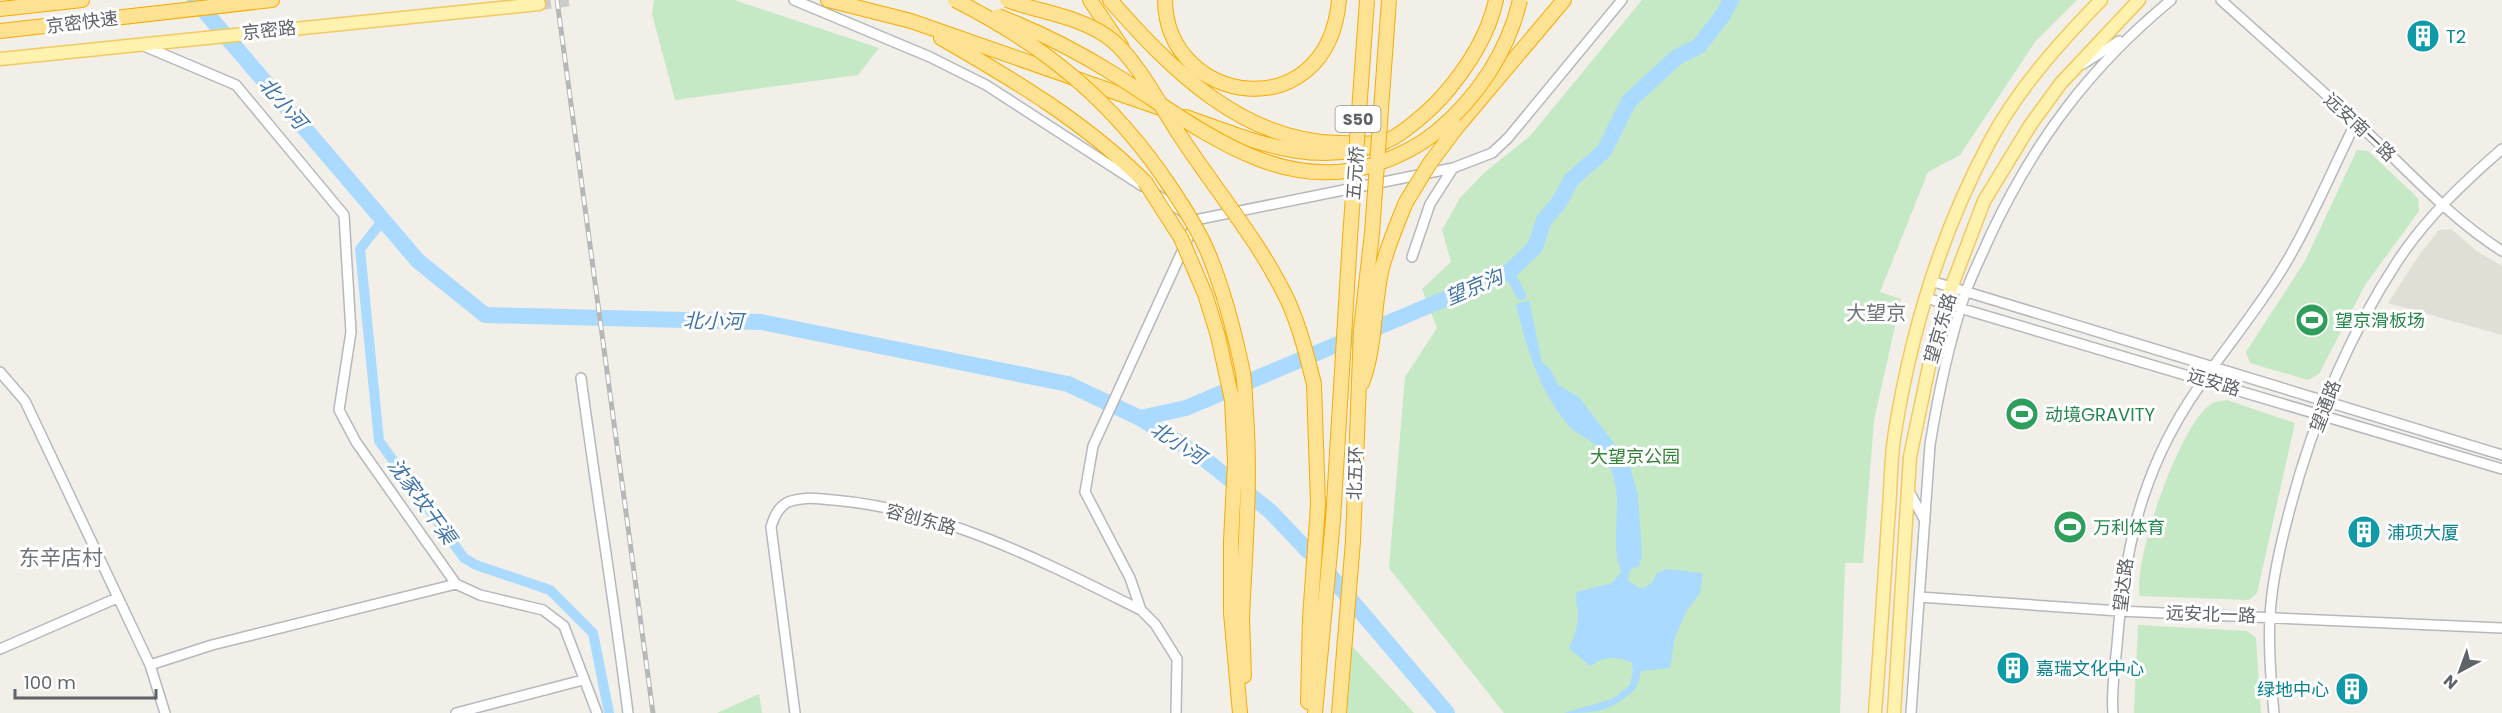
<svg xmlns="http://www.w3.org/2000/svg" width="2502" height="713" font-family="Poppins,'Noto Sans SC',sans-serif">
<rect width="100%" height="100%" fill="#f1efe8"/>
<path fill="#e1ded6" d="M2451,229L2478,252L2502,266V335L2388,303L2419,255L2439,230Z"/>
<path fill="#c5e8c5" d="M654,0H734L879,48L858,75L675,100L652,14Z
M1642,0H2077L2035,42L1960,155L1928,172L1880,292L1901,299L1874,420L1863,563H1845L1840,713H1504L1389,568L1405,377L1437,328L1422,289L1451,262L1442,230L1460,198L1485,172L1530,136Z
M2357,150L2368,151L2418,198L2419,211L2365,285L2319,374L2308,380L2250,363L2246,352L2305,261Z
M2227,400L2295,423L2257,593L2249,600L2140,596C2132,562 2181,419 2213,403C2217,401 2223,401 2227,400Z
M2138,625L2247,631L2256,638L2261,713H2134Z
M1351,645L1414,713H1347Z
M759,694L762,713H717Z"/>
<path fill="#aadaff" d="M1529,300L1542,362L1551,370L1558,385L1579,397L1629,463L1638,495L1642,556L1639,566L1630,570L1628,581L1642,589L1652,583L1657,573L1667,569L1703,573L1700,593L1687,610L1675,637L1670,668L1641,671C1637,690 1636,689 1622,700C1604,713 1586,713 1564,713L1612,699L1630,685L1633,670L1631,662C1615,656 1604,656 1590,666L1569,648C1575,636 1578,625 1578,611C1577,604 1575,600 1577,592L1612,583L1621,572C1609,540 1624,504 1612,472C1609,464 1601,450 1594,444C1588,438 1578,435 1572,429C1540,395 1526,347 1516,304Z"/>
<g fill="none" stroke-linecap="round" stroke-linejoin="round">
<path stroke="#aadaff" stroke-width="10" d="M383,220L360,249L379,441L464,558L476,565L550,590L593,633L609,713
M1509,272L1521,295"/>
<path stroke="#aadaff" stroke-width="16" d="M195,0L418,261L485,315L761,322L1068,384L1140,418L1203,458L1270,511L1309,552
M1140,418L1186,408L1509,272L1535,247L1544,220L1560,201L1571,180L1604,151L1629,101L1677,57L1699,46L1723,15L1731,0
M1321,565L1447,713"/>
<path stroke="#ccccc8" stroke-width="12" stroke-dasharray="12 6" stroke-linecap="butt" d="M539,4L571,0"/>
<defs>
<path id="minor" d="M794,0L930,57L986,85L1142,186
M2221,0C2271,45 2322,90 2371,136C2413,176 2453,220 2502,251
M144,46L236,85L344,215L351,332L339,410L356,442L456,584L480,595L543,610L564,626L597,713
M2083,64L2119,41
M1157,195L1195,220L1453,168L1492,153L1508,138L1622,0
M1412,257L1430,204L1453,168
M1931,281L2502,455
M1926,298L2502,469
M0,372L25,401L150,665L165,713
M581,378C596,490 614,601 628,713
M1909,491L1925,521
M1919,597L2119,611L2502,628
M1141,610L1130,578L1085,492L1093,446L1195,223
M0,649L117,598
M150,665L212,645L456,584
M456,713L583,680
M795,713L771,527C774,517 778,507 788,502C803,496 818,499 833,500C943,509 1044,562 1141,610L1155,624L1177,659L1176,713
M1911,713L1930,445C1938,395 1949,343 1965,294C1972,274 1982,255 1990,236C2035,140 2090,67 2171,0
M2113,713C2111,691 2115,667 2117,645C2124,555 2139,480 2188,403C2219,355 2258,311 2287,261C2313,217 2333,168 2356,122
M2274,713C2271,682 2268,649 2270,618C2271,585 2279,551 2287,520C2310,429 2346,340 2397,262C2425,219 2463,183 2502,149"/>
<path id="major" d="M0,59L539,4
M1875,713C1880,649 1884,586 1888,522C1891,492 1890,461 1895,432C1911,332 1941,233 1989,143C2017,90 2059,43 2101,0
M1894,713L1910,457L1929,366L1951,288L1984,201L2031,124L2061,83L2139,0"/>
<path id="highway" d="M828,0L911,21L1163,109
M1090,0L1121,46
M1110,0C1170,68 1241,141 1338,143C1352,143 1369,145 1383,142C1399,138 1430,110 1441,98C1465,71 1488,36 1496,0
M1165,0C1166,105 1327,131 1339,0
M0,9L82,0
M0,31L272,0
M941,38C1014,80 1085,122 1145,182
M1186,117C1254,141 1314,169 1385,142
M1457,127L1564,0
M1362,383C1376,346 1373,306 1382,268C1388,245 1397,224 1406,202
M1231,613L1240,713
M1242,618L1244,676
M1308,702L1310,618L1318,505L1314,384
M1315,713L1333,520L1350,238
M1339,713L1353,541L1361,329L1372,233"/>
</defs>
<use href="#minor" stroke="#b5b8bc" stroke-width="12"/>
<use href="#major" stroke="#f2c960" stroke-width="15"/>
<use href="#highway" stroke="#f9ab00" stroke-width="16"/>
<use href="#minor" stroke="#fff" stroke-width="9"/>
<use href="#major" stroke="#fff2af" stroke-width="12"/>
<use href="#highway" stroke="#fde293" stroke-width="14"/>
<defs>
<path id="rail" d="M557,0L653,713"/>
</defs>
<use href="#rail" stroke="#b6b7b8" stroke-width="5"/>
<use href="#rail" stroke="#fff" stroke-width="3" stroke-dasharray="9" stroke-linecap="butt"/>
<defs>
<path id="highway-bridge" d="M955,0C1046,46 1114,102 1171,188C1185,209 1200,232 1209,255C1224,292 1235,334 1243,373C1245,386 1245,400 1246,414C1251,482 1245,549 1242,618
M1007,0C1041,13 1083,16 1113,41C1138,62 1162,109 1181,137C1217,192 1260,242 1288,301C1300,328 1307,356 1314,384
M998,16C1037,31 1077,51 1112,73C1192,122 1277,198 1376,164C1399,156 1418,147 1436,132C1477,98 1508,52 1520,0
M1145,182L1181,238L1205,294L1218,336L1232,400L1235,461L1231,541V613
M1406,202L1430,163L1457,127
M1372,233L1389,0
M1350,238L1367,0"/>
</defs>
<use href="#highway-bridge" stroke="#f9ab00" stroke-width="16" stroke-linecap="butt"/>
<use href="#highway-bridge" stroke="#fde293" stroke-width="14"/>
</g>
<defs>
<symbol id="building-disc" viewBox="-11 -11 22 22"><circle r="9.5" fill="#0f9aa8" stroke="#fff"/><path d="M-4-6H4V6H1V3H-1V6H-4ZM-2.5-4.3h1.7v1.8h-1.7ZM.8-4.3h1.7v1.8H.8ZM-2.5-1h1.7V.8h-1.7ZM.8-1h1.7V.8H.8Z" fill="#fff"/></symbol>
<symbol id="stadium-disc" viewBox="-11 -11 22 22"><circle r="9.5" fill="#2e9e5b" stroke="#fff"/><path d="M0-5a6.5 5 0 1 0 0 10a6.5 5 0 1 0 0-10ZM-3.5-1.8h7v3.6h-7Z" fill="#fff"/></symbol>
</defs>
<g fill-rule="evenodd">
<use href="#building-disc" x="2404" y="17" width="38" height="38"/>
<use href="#stadium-disc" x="2293" y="301" width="38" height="38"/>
<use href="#stadium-disc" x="2003" y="395" width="38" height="38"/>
<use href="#stadium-disc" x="2051" y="508" width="38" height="38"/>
<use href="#building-disc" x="2345" y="513" width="38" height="38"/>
<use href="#building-disc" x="1994" y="649" width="38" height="38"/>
<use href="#building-disc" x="2333" y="670" width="38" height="38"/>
</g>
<g text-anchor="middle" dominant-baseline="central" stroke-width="6" stroke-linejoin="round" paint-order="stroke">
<rect fill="#fff" stroke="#8f9295" stroke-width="1.5" x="1335.5" y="106" width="45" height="26" rx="4.5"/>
<g font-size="16" font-weight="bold" fill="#5f6368">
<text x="1358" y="119">S50</text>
</g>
<g font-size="18" fill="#5f6368" stroke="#fff">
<text transform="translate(82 22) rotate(-7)">京密快速</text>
<text transform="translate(269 30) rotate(-6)">京密路</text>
<text transform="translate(2360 127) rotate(43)">远安南一路</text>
<text transform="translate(1355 173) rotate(-86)">五元桥</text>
<text transform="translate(1940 328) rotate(-74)">望京东路</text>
<text transform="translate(2214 382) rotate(17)">远安路</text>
<text transform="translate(2325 406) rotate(-69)">望通路</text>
<text transform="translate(1355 473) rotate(-88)">北五环</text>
<text transform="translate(921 519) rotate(15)">容创东路</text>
<text transform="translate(2123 585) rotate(-83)">望达路</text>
<text transform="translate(2211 614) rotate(2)">远安北一路</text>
</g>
<g font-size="18" fill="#0d838f" stroke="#fff" text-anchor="start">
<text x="2446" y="36">T2</text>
<text x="2387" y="532">浦项大厦</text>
<text x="2036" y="668">嘉瑞文化中心</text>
<text x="2329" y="689" text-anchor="end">绿地中心</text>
</g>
<g font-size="18" fill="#27864d" stroke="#fff" text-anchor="start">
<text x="2335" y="320">望京滑板场</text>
<text x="2045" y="414">动境GRAVITY</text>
<text x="2093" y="527">万利体育</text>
</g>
<g font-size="18" fill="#348238" stroke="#fff">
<text x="1635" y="456">大望京公园</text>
</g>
<g font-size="20" font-style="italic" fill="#4174aa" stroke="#fff">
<text transform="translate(283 103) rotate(49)">北小河</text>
<text transform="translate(1474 287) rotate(-23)">望京沟</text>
<text transform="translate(713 321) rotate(1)">北小河</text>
<text transform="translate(1178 443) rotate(33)">北小河</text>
<text transform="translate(422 501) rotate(54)">沈家坟干渠</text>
</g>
<g font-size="20" fill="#70757a" stroke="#fff">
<text x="1876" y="313">大望京</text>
</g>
<g font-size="21" fill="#70757a" stroke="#fff">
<text x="61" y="557">东辛店村</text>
</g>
</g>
<g transform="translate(2460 671) rotate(221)" stroke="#ffffff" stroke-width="4.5" paint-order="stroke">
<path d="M0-4.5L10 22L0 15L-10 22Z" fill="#5f6368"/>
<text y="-9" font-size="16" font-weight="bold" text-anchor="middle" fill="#5f6368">N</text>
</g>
<path d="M15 689v9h141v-9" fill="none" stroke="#5f6368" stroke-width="3"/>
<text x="24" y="689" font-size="18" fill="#5f6368" stroke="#ffffff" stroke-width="4.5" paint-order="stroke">100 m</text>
</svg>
